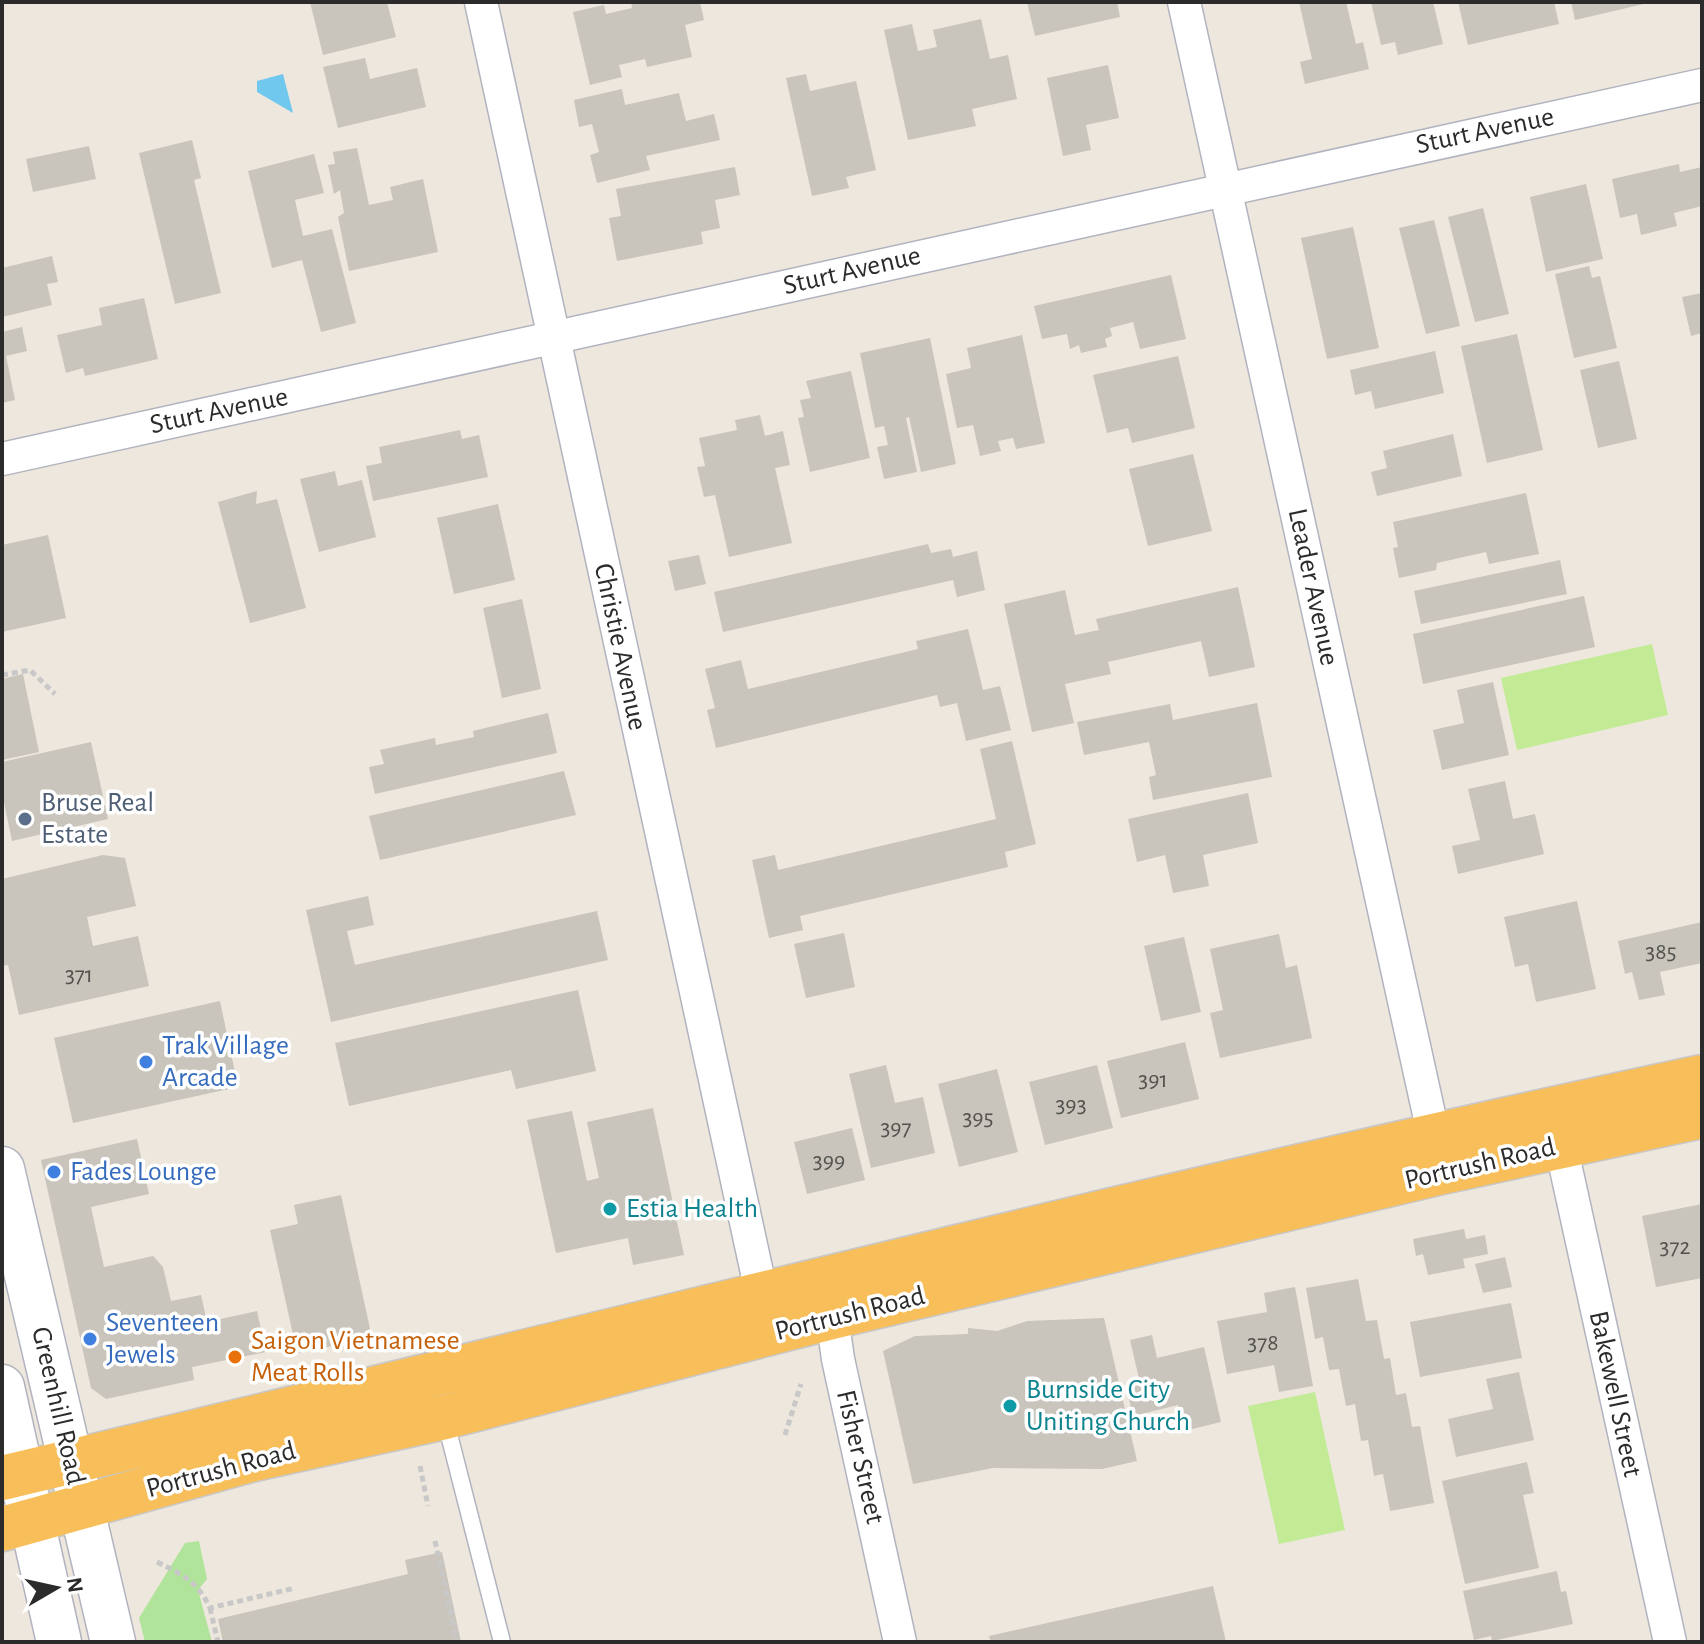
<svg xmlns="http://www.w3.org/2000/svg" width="1704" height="1644" font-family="'Alegreya Sans',sans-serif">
<rect width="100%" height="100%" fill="#ede7dd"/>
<path fill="#b0e49a" d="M199,1541L207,1579L198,1590L212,1642H145L139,1618L185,1543Z"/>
<path fill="#c3eb96" d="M1652,644L1668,715L1517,750L1501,678Z
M1315,1392L1345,1530L1279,1544L1248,1406Z"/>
<path fill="#70c8ef" d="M283,74L293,113L257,92V81Z"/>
<path fill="#c9c5bc" d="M310,2H387L396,37L323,55Z
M631,2H700L704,20L685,25L692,57L647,67L645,59L619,65L622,77L590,85L573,12L604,5L606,14L632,8Z
M1027,2H1117L1120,17L1035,36Z
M1299,2H1346L1356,44L1363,42L1369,69L1305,84L1300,62L1312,59Z
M1371,2H1433L1443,44L1398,55L1395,42L1381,45Z
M1458,2H1554L1559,24L1468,45Z
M1571,2H1648V3L1575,20Z
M981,19L990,59L1008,55L1017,99L972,109L976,126L908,140L884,30L912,24L918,51L937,47L933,30Z
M365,58L370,79L417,68L426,107L338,128L323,67Z
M1108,65L1119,118L1086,125L1091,150L1063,156L1047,78Z
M806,74L810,91L856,81L876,170L846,177L849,188L812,196L786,78Z
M622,89L625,105L679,93L686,121L714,114L720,140L646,156L650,170L597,183L590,155L599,152L592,124L579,127L574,100Z
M192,140L201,178L194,180L221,293L175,304L139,153Z
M89,146L96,179L33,192L26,159Z
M357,148L369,205L393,200L390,187L423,179L438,252L349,271L338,217L344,213L340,190L334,194L328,165L335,164L333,152Z
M314,154L324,193L295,200L303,236L332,229L356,323L321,332L302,260L272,268L248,171Z
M1679,164L1680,172L1702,167V206L1674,213L1677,226L1641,235L1637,214L1620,218L1612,179Z
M735,167L740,195L715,200L720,228L701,232L703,244L617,261L609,218L621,216L616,189Z
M1586,184L1603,259L1546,272L1530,197Z
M1483,208L1509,314L1475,322L1448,217Z
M1434,220L1460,326L1426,334L1399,228Z
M1353,227L1379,348L1327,359L1301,238Z
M52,256L58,282L47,284L52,305L2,317V268Z
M1589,266L1592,278L1600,276L1617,348L1574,358L1555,274Z
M1171,275L1186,339L1140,349L1133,322L1110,328L1112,336L1105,339L1107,347L1081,353L1079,345L1070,349L1067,334L1042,339L1034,306Z
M1702,293V333L1691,336L1682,297Z
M144,298L158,359L85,376L83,368L66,373L57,335L102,325L99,308Z
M22,327L27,351L6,356L15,400L2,403V332Z
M1517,334L1543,450L1487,463L1461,346Z
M1022,335L1045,443L1016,449L1013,438L998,441L1001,451L980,456L973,425L957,428L946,374L971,368L967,348Z
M930,338L956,464L921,472L909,417L906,418L917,472L884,479L877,447L888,445L884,426L875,428L860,353Z
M1435,351L1444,393L1375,409L1371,391L1355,395L1350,370Z
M1178,356L1195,428L1132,443L1128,428L1107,433L1093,375Z
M1619,361L1637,439L1598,448L1580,370Z
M851,371L870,458L810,472L798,418L804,417L800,400L811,398L806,381Z
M760,415L765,436L783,431L790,465L775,468L792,543L729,557L715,495L704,497L697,467L705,466L699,438L737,430L735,420Z
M460,430L462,439L479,435L488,477L373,501L366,466L382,463L379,447Z
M1453,434L1462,476L1377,496L1371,472L1387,468L1383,451Z
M1193,454L1212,531L1148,546L1129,469Z
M335,471L338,486L362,480L376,537L319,552L300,479Z
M257,491L256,504L277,499L306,608L250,623L218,502Z
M1526,493L1539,554L1489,564L1486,552L1437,563L1436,570L1399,578L1393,548L1398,547L1393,522Z
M498,504L515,580L454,594L437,518Z
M48,535L66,618L2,632V545Z
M928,544L931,553L951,549L953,557L977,551L985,590L957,597L953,580L723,632L714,592Z
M699,555L706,584L675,591L668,561Z
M1560,560L1567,594L1421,624L1414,591Z
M1238,587L1255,667L1209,677L1201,641L1108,662L1111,674L1065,684L1074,723L1032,732L1004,604L1065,590L1075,635L1099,630L1096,619Z
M1584,596L1595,647L1423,684L1413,634Z
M522,599L541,689L502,698L483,608Z
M968,629L983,690L1000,686L1011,730L966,741L957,703L940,707L937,695L716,748L707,710L715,708L705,669L741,660L748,689L918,649L916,641Z
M23,674L39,752L2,760V679Z
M1493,682L1509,755L1442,770L1433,730L1464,723L1457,690Z
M1257,703L1272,777L1153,800L1149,777L1156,775L1149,742L1084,755L1077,722L1170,704L1173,720Z
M548,713L557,753L375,794L369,767L384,764L380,750L435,738L436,745L474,737L473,731Z
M1012,741L1036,844L1005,852L1008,867L800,916L803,930L769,938L752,860L775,855L778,870L996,819L980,749Z
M91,742L108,819L12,841L2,793V762Z
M564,771L576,815L380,860L369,816Z
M1505,781L1513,819L1535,814L1544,854L1458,874L1452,846L1480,840L1468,789Z
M1248,793L1258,843L1203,855L1209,886L1173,893L1165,855L1137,862L1128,819Z
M103,855L125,858L136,906L87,917L93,946L138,936L149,986L19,1015L8,965L2,966V879Z
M368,896L374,925L347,931L355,965L597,911L608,960L331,1022L306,910Z
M1577,901L1596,989L1536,1002L1528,964L1515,967L1504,917Z
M1702,922V963L1660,972L1665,995L1639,1000L1632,972L1625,974L1618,941Z
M844,933L855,987L806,998L794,944Z
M1279,934L1286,968L1297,965L1312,1038L1220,1058L1210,1013L1223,1010L1210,949Z
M1184,937L1201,1012L1161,1021L1144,946Z
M578,990L596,1071L516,1089L511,1070L349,1106L335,1043Z
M220,1001L238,1087L73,1123L54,1038Z
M1185,1042L1199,1099L1121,1118L1107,1061Z
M886,1065L895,1103L923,1097L935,1153L871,1168L849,1074Z
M1097,1065L1113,1128L1045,1145L1029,1082Z
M997,1069L1018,1152L959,1167L938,1084Z
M653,1108L684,1255L633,1265L628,1238L556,1253L527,1120L572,1111L587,1181L599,1178L587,1122Z
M852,1128L865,1180L807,1194L794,1142Z
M137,1139L149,1194L91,1207L104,1267L153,1256L163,1267L171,1301L201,1295L207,1322L257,1311L266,1352L192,1367L194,1380L106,1399L91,1388L41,1160Z
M341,1195L372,1338L297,1353L270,1230L298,1224L294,1205Z
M1702,1204V1278L1656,1287L1642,1216Z
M1464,1229L1466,1239L1485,1235L1488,1254L1463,1259L1465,1268L1428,1275L1423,1254L1416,1256L1413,1239Z
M1505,1257L1512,1287L1483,1293L1475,1264Z
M1358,1279L1366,1321L1377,1320L1384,1359L1390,1358L1396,1395L1406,1393L1412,1427L1420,1426L1434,1503L1390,1511L1383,1474L1374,1476L1368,1440L1361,1441L1355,1404L1346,1406L1339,1369L1329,1370L1323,1337L1315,1339L1306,1288Z
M1295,1287L1313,1386L1279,1392L1274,1365L1227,1374L1217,1321L1267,1312L1264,1293Z
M1511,1303L1522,1358L1420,1377L1410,1322Z
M1104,1318L1137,1461L1102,1469L993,1468L913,1484L883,1351L915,1336L968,1334V1328L997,1331L1027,1321Z
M1152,1335L1157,1358L1204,1347L1221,1422L1184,1431L1178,1405L1133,1416L1126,1386L1140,1383L1130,1340Z
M1519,1372L1534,1440L1456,1457L1448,1419L1493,1409L1486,1379Z
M1527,1462L1534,1493L1523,1495L1539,1568L1465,1584L1442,1481Z
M442,1552L461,1642H223L218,1619L408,1574L405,1560Z
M1557,1571L1561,1592L1566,1591L1573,1624L1492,1641L1491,1636L1474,1640L1463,1591Z
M1213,1586L1226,1642H991L989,1636Z"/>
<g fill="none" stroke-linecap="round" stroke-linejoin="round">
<defs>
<path id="service" d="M445,1419L502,1642"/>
<path id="minor" d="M481,2L761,1291
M1184,2L1438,1155
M2,459L1702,85
M1561,1146L1670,1642
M836,1299L832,1317L838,1359L900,1642"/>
<path id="secondary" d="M2,1169L113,1642
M2,1387L59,1642"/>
<path id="trunk" d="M2,1478C569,1344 1132,1198 1702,1077
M2,1529L254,1459L445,1417L832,1317L1442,1172L1702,1116"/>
</defs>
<use href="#service" stroke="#b1b3bf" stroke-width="19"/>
<use href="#minor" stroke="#b1b3bf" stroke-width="35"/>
<use href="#secondary" stroke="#b1b3bf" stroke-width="47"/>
<use href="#trunk" stroke="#c8c8c8" stroke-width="47"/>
<path stroke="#c8c8c8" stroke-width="5" stroke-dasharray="6 4" stroke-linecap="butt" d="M2,675L30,670L55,694
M2,802H4
M785,1435L801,1384
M420,1466L428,1506
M435,1541L457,1642
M157,1562C182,1574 198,1582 210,1608L295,1588
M210,1608L218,1642"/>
<use href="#service" stroke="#fff" stroke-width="16"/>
<use href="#minor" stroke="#fff" stroke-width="32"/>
<use href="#secondary" stroke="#fff" stroke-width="44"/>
<use href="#trunk" stroke="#f8be5a" stroke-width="44"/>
</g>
<circle fill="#5c6f8a" stroke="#fff" stroke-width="3" cx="25" cy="819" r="8"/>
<g fill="#3f7fe0" stroke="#fff" stroke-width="3">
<circle cx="146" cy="1062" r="8"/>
<circle cx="54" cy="1172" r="8"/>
<circle cx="90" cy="1339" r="8"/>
</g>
<g fill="#0f9aa8" stroke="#fff" stroke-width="3">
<circle cx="610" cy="1209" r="8"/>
<circle cx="1010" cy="1406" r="8"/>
</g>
<circle fill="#e8710a" stroke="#fff" stroke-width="3" cx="235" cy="1357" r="8"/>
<g text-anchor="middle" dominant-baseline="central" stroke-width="7" stroke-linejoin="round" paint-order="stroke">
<g font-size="24" fill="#52524f">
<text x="1661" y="952">385</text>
<text x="79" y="975">371</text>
<text x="1153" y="1080">391</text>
<text x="1071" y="1105">393</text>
<text x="978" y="1118">395</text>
<text x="896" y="1128">397</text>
<text x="829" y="1161">399</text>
<text x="1675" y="1247">372</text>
<text x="1263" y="1343">378</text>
</g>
<g font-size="28" fill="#2b2b2b" stroke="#fff">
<text transform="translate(1485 131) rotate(-12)">Sturt Avenue</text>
<text transform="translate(852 271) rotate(-13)">Sturt Avenue</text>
<text transform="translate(219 411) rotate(-12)">Sturt Avenue</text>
<text transform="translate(1313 587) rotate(78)">Leader Avenue</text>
<text transform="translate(620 647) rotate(78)">Christie Avenue</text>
<text transform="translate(1480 1164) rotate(-13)">Portrush Road</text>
<text transform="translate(850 1314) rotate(-14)">Portrush Road</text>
<text transform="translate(1615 1394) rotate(78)">Bakewell Street</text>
<text transform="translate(58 1406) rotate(77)">Greenhill Road</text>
<text transform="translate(860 1457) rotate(77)">Fisher Street</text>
<text transform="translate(221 1470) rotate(-15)">Portrush Road</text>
</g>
<g font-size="28" fill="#4e5e75" stroke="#fff" text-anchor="start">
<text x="41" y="803">Bruse Real<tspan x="41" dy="32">Estate</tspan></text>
</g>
<g font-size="28" fill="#366cbe" stroke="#fff" text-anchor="start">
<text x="162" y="1046">Trak Village<tspan x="162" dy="32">Arcade</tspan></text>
<text x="70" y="1172">Fades Lounge</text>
<text x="106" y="1323">Seventeen<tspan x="106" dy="32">Jewels</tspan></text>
</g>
<g font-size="28" fill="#0d838f" stroke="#fff" text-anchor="start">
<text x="626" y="1209">Estia Health</text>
<text x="1026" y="1390">Burnside City<tspan x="1026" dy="32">Uniting Church</tspan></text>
</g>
<g font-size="28" fill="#c56008" stroke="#fff" text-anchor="start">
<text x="251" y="1341">Saigon Vietnamese<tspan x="251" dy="32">Meat Rolls</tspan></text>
</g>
</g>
<rect width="1704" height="1644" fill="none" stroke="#2b2b2b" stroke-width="8"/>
<g transform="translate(56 1588) rotate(81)" stroke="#ffffff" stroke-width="6" paint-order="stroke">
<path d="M0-6L14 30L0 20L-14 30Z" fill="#2b2b2b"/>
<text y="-12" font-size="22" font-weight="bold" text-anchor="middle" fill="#2b2b2b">N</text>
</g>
</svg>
